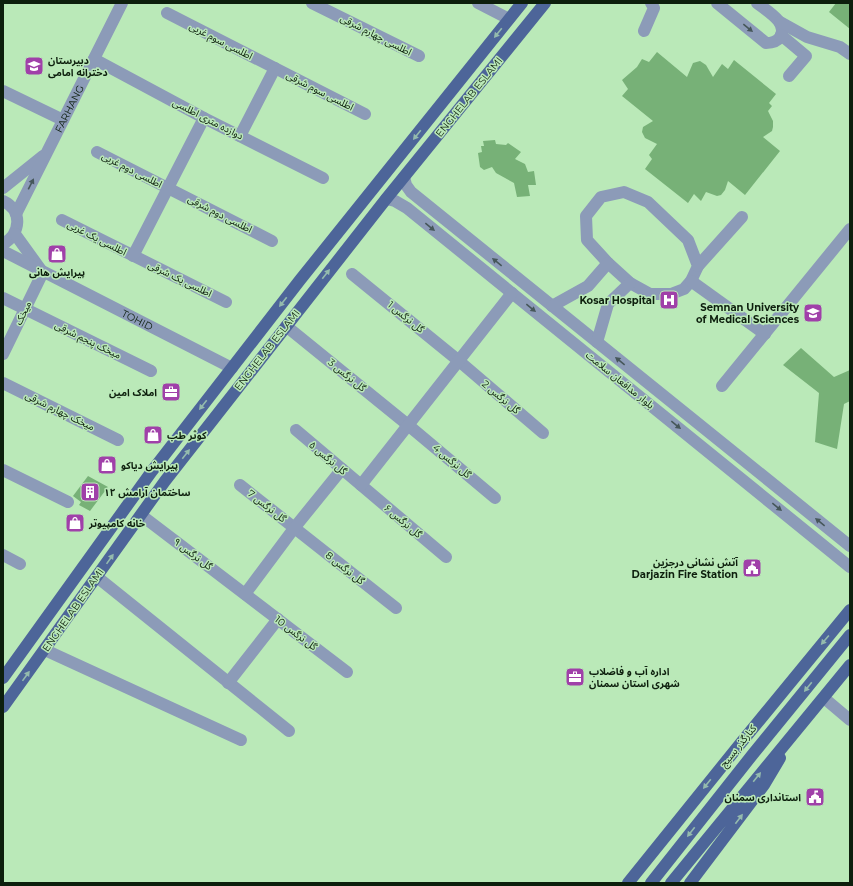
<svg xmlns="http://www.w3.org/2000/svg" width="853" height="886" font-family="Montserrat,'Noto Sans Arabic',sans-serif">
<rect width="100%" height="100%" fill="#bae9b8"/>
<path fill="#77b177" d="M836,3H850V29L829,12Z
M657,52L687,77L693,63L700,61L706,65L713,77L722,64L728,69L734,60L776,94L769,103L772,106L768,111L773,121V127L772,131L763,137L780,151L745,195L728,181L725,190L721,195L717,196L706,192L701,201L694,194L688,203L645,169L652,159L649,155L657,144L645,138L642,132L643,127L653,121L622,96L628,89L622,80L637,67L642,59L649,62Z
M495,140L496,144L506,145L508,143L521,152L515,159L525,164L528,172L534,171L536,185H528L530,196L517,197L514,183L496,173L492,167L484,170L480,167L478,153L482,152L481,146H484L483,141Z
M801,348L834,377L850,370V401L844,404L837,449L815,442L819,393L783,365Z
M88,476L108,487L90,511L79,505L81,502L73,496Z"/>
<g fill="none" stroke-linecap="round" stroke-linejoin="round">
<g stroke="#8c9bb8" stroke-width="12">
<path d="M312,3L419,56"/>
<path d="M478,3L509,19"/>
<path d="M717,3L766,43C772,43 777,42 780,37C789,23 767,11 757,3"/>
<path d="M167,13L365,114"/>
<path d="M780,22L807,37L840,47L850,54"/>
<path d="M644,31L654,8L651,3"/>
<path d="M781,35L806,56L789,76"/>
<path d="M94,59L204,118L323,178"/>
<path d="M3,91L63,120"/>
<path d="M240,136L275,68"/>
<path d="M97,152L272,241"/>
<path d="M404,177L406,185L411,192L850,546"/>
<path d="M3,188L43,156"/>
<path d="M624,192L648,202L688,240L698,266L691,281L684,289L671,294H650L630,283L608,263L587,240L586,216L601,197Z"/>
<path d="M386,199L395,201L407,208L850,567"/>
<path d="M3,201C23,210 21,234 3,244"/>
<path id="s1" d="M16,214L122,3"/>
<path d="M62,220L226,302"/>
<path d="M15,234L41,270"/>
<path id="s2" d="M3,251L232,368"/>
<path d="M133,256L204,118"/>
<path d="M698,266L742,217"/>
<path d="M352,274L459,361L543,433"/>
<path d="M691,281L765,334"/>
<path d="M3,298L151,371"/>
<path d="M552,306L588,286L608,263"/>
<path d="M286,326L408,425L495,498"/>
<path d="M597,342L608,304L630,283"/>
<path d="M3,354L43,272"/>
<path d="M3,383L118,440"/>
<path d="M722,386L850,229"/>
<path d="M296,430L446,557"/>
<path d="M3,470L68,502"/>
<path d="M240,485L396,608"/>
<path d="M361,485L512,293"/>
<path d="M141,515L347,672"/>
<path d="M3,555L20,564"/>
<path d="M97,577L289,731"/>
<path d="M245,594L295,527L342,469"/>
<path d="M45,650L241,740"/>
<path d="M228,683L278,619"/>
<path d="M824,698L850,720"/>
</g>
<path stroke="#4d6599" stroke-width="12" d="M3,678L152,471L300,280L522,3
M3,707L165,481L386,199L545,3
M628,883L740,744L850,610
M651,883L753,754L850,635
M671,883L850,665
M690,883L764,785L780,758"/>
</g>
<defs><path id="oneway-solid" d="M-6-.8H1V-3.2L6.5 0L1 3.2V.8H-6Z"/></defs>
<g fill="#46575a">
<use href="#oneway-solid" transform="translate(748 28) rotate(39)"/>
<use href="#oneway-solid" transform="translate(31 184) rotate(-63)"/>
<use href="#oneway-solid" transform="translate(430 227) rotate(39)"/>
<use href="#oneway-solid" transform="translate(497 262) rotate(-141)"/>
<use href="#oneway-solid" transform="translate(531 308) rotate(39)"/>
<use href="#oneway-solid" transform="translate(620 361) rotate(-141)"/>
<use href="#oneway-solid" transform="translate(676 425) rotate(39)"/>
<use href="#oneway-solid" transform="translate(777 507) rotate(39)"/>
<use href="#oneway-solid" transform="translate(820 522) rotate(-141)"/>
</g>
<g fill="#94bbad">
<use href="#oneway-solid" transform="translate(498 33) rotate(129)"/>
<use href="#oneway-solid" transform="translate(417 135) rotate(129)"/>
<use href="#oneway-solid" transform="translate(326 274) rotate(-52)"/>
<use href="#oneway-solid" transform="translate(283 302) rotate(128)"/>
<use href="#oneway-solid" transform="translate(203 405) rotate(128)"/>
<use href="#oneway-solid" transform="translate(186 454) rotate(-52)"/>
<use href="#oneway-solid" transform="translate(110 559) rotate(-55)"/>
<use href="#oneway-solid" transform="translate(825 640) rotate(130)"/>
<use href="#oneway-solid" transform="translate(26 676) rotate(-54)"/>
<use href="#oneway-solid" transform="translate(808 687) rotate(129)"/>
<use href="#oneway-solid" transform="translate(757 777) rotate(-51)"/>
<use href="#oneway-solid" transform="translate(707 784) rotate(129)"/>
<use href="#oneway-solid" transform="translate(739 819) rotate(-53)"/>
<use href="#oneway-solid" transform="translate(691 832) rotate(128)"/>
</g>
<defs>
<symbol id="school-square" viewBox="-11 -11 22 22"><rect x="-9" y="-9" width="18" height="18" rx="4" fill="#a040a9" stroke="#bae9b8"/><path d="M0-5L7-2L0 1L-7-2ZM-4 1L0 2.5L4 1V4Q0 6-4 4Z" fill="#fff"/></symbol>
<symbol id="shop-square" viewBox="-11 -11 22 22"><rect x="-9" y="-9" width="18" height="18" rx="4" fill="#a040a9" stroke="#bae9b8"/><path d="M-5-2.5h2.3a2.7 3.5 0 0 1 5.4 0H5L5.5 6h-11ZM-1.5-2.5h3a1.5 2.3 0 0 0-3 0Z" fill="#fff"/></symbol>
<symbol id="hospital-square" viewBox="-11 -11 22 22"><rect x="-9" y="-9" width="18" height="18" rx="4" fill="#a040a9" stroke="#bae9b8"/><path d="M-5-5h3v3.5h4V-5h3V5h-3V1.5h-4V5h-3Z" fill="#fff"/></symbol>
<symbol id="university-square" viewBox="-11 -11 22 22"><rect x="-9" y="-9" width="18" height="18" rx="4" fill="#a040a9" stroke="#bae9b8"/><path d="M0-5L7-2L0 1L-7-2ZM-4 1L0 2.5L4 1V4Q0 6-4 4Z" fill="#fff"/></symbol>
<symbol id="office-square" viewBox="-11 -11 22 22"><rect x="-9" y="-9" width="18" height="18" rx="4" fill="#a040a9" stroke="#bae9b8"/><path d="M-6-3h4V-5.5h4V-3h4V5H-6ZM-1-4.5V-3h2v-1.5ZM-6 0V1H6V0Z" fill="#fff"/></symbol>
<symbol id="building-square" viewBox="-11 -11 22 22"><rect x="-9" y="-9" width="18" height="18" rx="4" fill="#a040a9" stroke="#bae9b8"/><path d="M-4-6H4V6H1V3H-1V6H-4ZM-2.5-4.3h1.7v1.8h-1.7ZM.8-4.3h1.7v1.8H.8ZM-2.5-1h1.7V.8h-1.7ZM.8-1h1.7V.8H.8Z" fill="#fff"/></symbol>
<symbol id="civic-square" viewBox="-11 -11 22 22"><rect x="-9" y="-9" width="18" height="18" rx="4" fill="#a040a9" stroke="#bae9b8"/><path d="M-.6-6.5H3V-4.5H.6V-3L4-1V1h2V6H-6V1h2V-1L-.6-3ZM-1.2 2.5V6h2.4V2.5Z" fill="#fff"/></symbol>
</defs>
<g fill-rule="evenodd">
<use href="#school-square" x="23" y="55" width="22" height="22"/>
<use href="#shop-square" x="46" y="243" width="22" height="22"/>
<use href="#hospital-square" x="658" y="289" width="22" height="22"/>
<use href="#university-square" x="802" y="302" width="22" height="22"/>
<use href="#office-square" x="160" y="381" width="22" height="22"/>
<use href="#shop-square" x="142" y="424" width="22" height="22"/>
<use href="#shop-square" x="96" y="454" width="22" height="22"/>
<use href="#building-square" x="79" y="481" width="22" height="22"/>
<use href="#shop-square" x="64" y="512" width="22" height="22"/>
<use href="#civic-square" x="741" y="557" width="22" height="22"/>
<use href="#office-square" x="564" y="666" width="22" height="22"/>
<use href="#civic-square" x="804" y="786" width="22" height="22"/>
</g>
<g text-anchor="middle" dominant-baseline="central" stroke-width="3" stroke-linejoin="round" paint-order="stroke">
<g font-size="10" fill="#0d1f0d" stroke="#bae9b8">
<text transform="translate(376 35) rotate(27)">اطلسی چهارم شرقی</text>
<text transform="translate(221 41) rotate(27)">اطلسی سوم غربی</text>
<text transform="translate(320 91) rotate(27)">اطلسی سوم شرقی</text>
<text transform="translate(469 97) rotate(-51)">ENGHELAB ESLAMI</text>
<text stroke="none"><textPath href="#s1" startOffset="118">FARHANG</textPath></text>
<text transform="translate(208 119) rotate(27)">دوازده متری اطلسی</text>
<text transform="translate(132 170) rotate(27)">اطلسی دوم غربی</text>
<text transform="translate(220 214) rotate(27)">اطلسی دوم شرقی</text>
<text transform="translate(97 238) rotate(27)">اطلسی یک غربی</text>
<text transform="translate(180 279) rotate(26)">اطلسی یک شرقی</text>
<text transform="translate(23 313) rotate(-64)">میخک</text>
<text transform="translate(406 317) rotate(39)">گل نرگس 1</text>
<text stroke="none"><textPath href="#s2" startOffset="151">TOHID</textPath></text>
<text transform="translate(88 340) rotate(26)">میخک پنجم شرقی</text>
<text transform="translate(267 350) rotate(-52)">ENGHELAB ESLAMI</text>
<text transform="translate(347 375) rotate(39)">گل نرگس 3</text>
<text transform="translate(620 380) rotate(39)">بلوار مدافعان سلامت</text>
<text transform="translate(501 397) rotate(40)">گل نرگس 2</text>
<text transform="translate(60 411) rotate(26)">میخک چهارم شرقی</text>
<text transform="translate(328 458) rotate(40)">گل نرگس ۵</text>
<text transform="translate(452 461) rotate(40)">گل نرگس 4</text>
<text transform="translate(267 506) rotate(38)">گل نرگس 7</text>
<text transform="translate(403 521) rotate(40)">گل نرگس ۶</text>
<text transform="translate(193 554) rotate(37)">گل نرگس ۹</text>
<text transform="translate(345 568) rotate(38)">گل نرگس 8</text>
<text transform="translate(73 610) rotate(-55)">ENGHELAB ESLAMI</text>
<text transform="translate(296 633) rotate(37)">گل نرگس 10</text>
<text transform="translate(738 746) rotate(-51)">کنارگذر بسیج</text>
</g>
<g font-size="10" font-weight="bold" fill="#0d1f0d" stroke="#bae9b8" text-anchor="start">
<text x="48" y="60">دبیرستان<tspan x="48" dy="12">دخترانه امامی</tspan></text>
<text x="57" y="272" text-anchor="middle">پیرایش هانی</text>
<text x="655" y="300" text-anchor="end">Kosar Hospital</text>
<text x="799" y="307" text-anchor="end">Semnan University<tspan x="799" dy="12">of Medical Sciences</tspan></text>
<text x="157" y="392" text-anchor="end">املاک امین</text>
<text x="167" y="435">کوثر طب</text>
<text x="121" y="465">پیرایش دیاکو</text>
<text x="104" y="492">ساختمان آرامش ۱۲</text>
<text x="89" y="523">خانه کامپیوتر</text>
<text x="738" y="562" text-anchor="end">آتش نشانی درجزین<tspan x="738" dy="12">Darjazin Fire Station</tspan></text>
<text x="589" y="671">اداره آب و فاضلاب<tspan x="589" dy="12">شهری استان سمنان</tspan></text>
<text x="801" y="797" text-anchor="end">استانداری سمنان</text>
</g>
</g>
<rect width="853" height="886" fill="none" stroke="#0d1f0d" stroke-width="8"/>
</svg>
